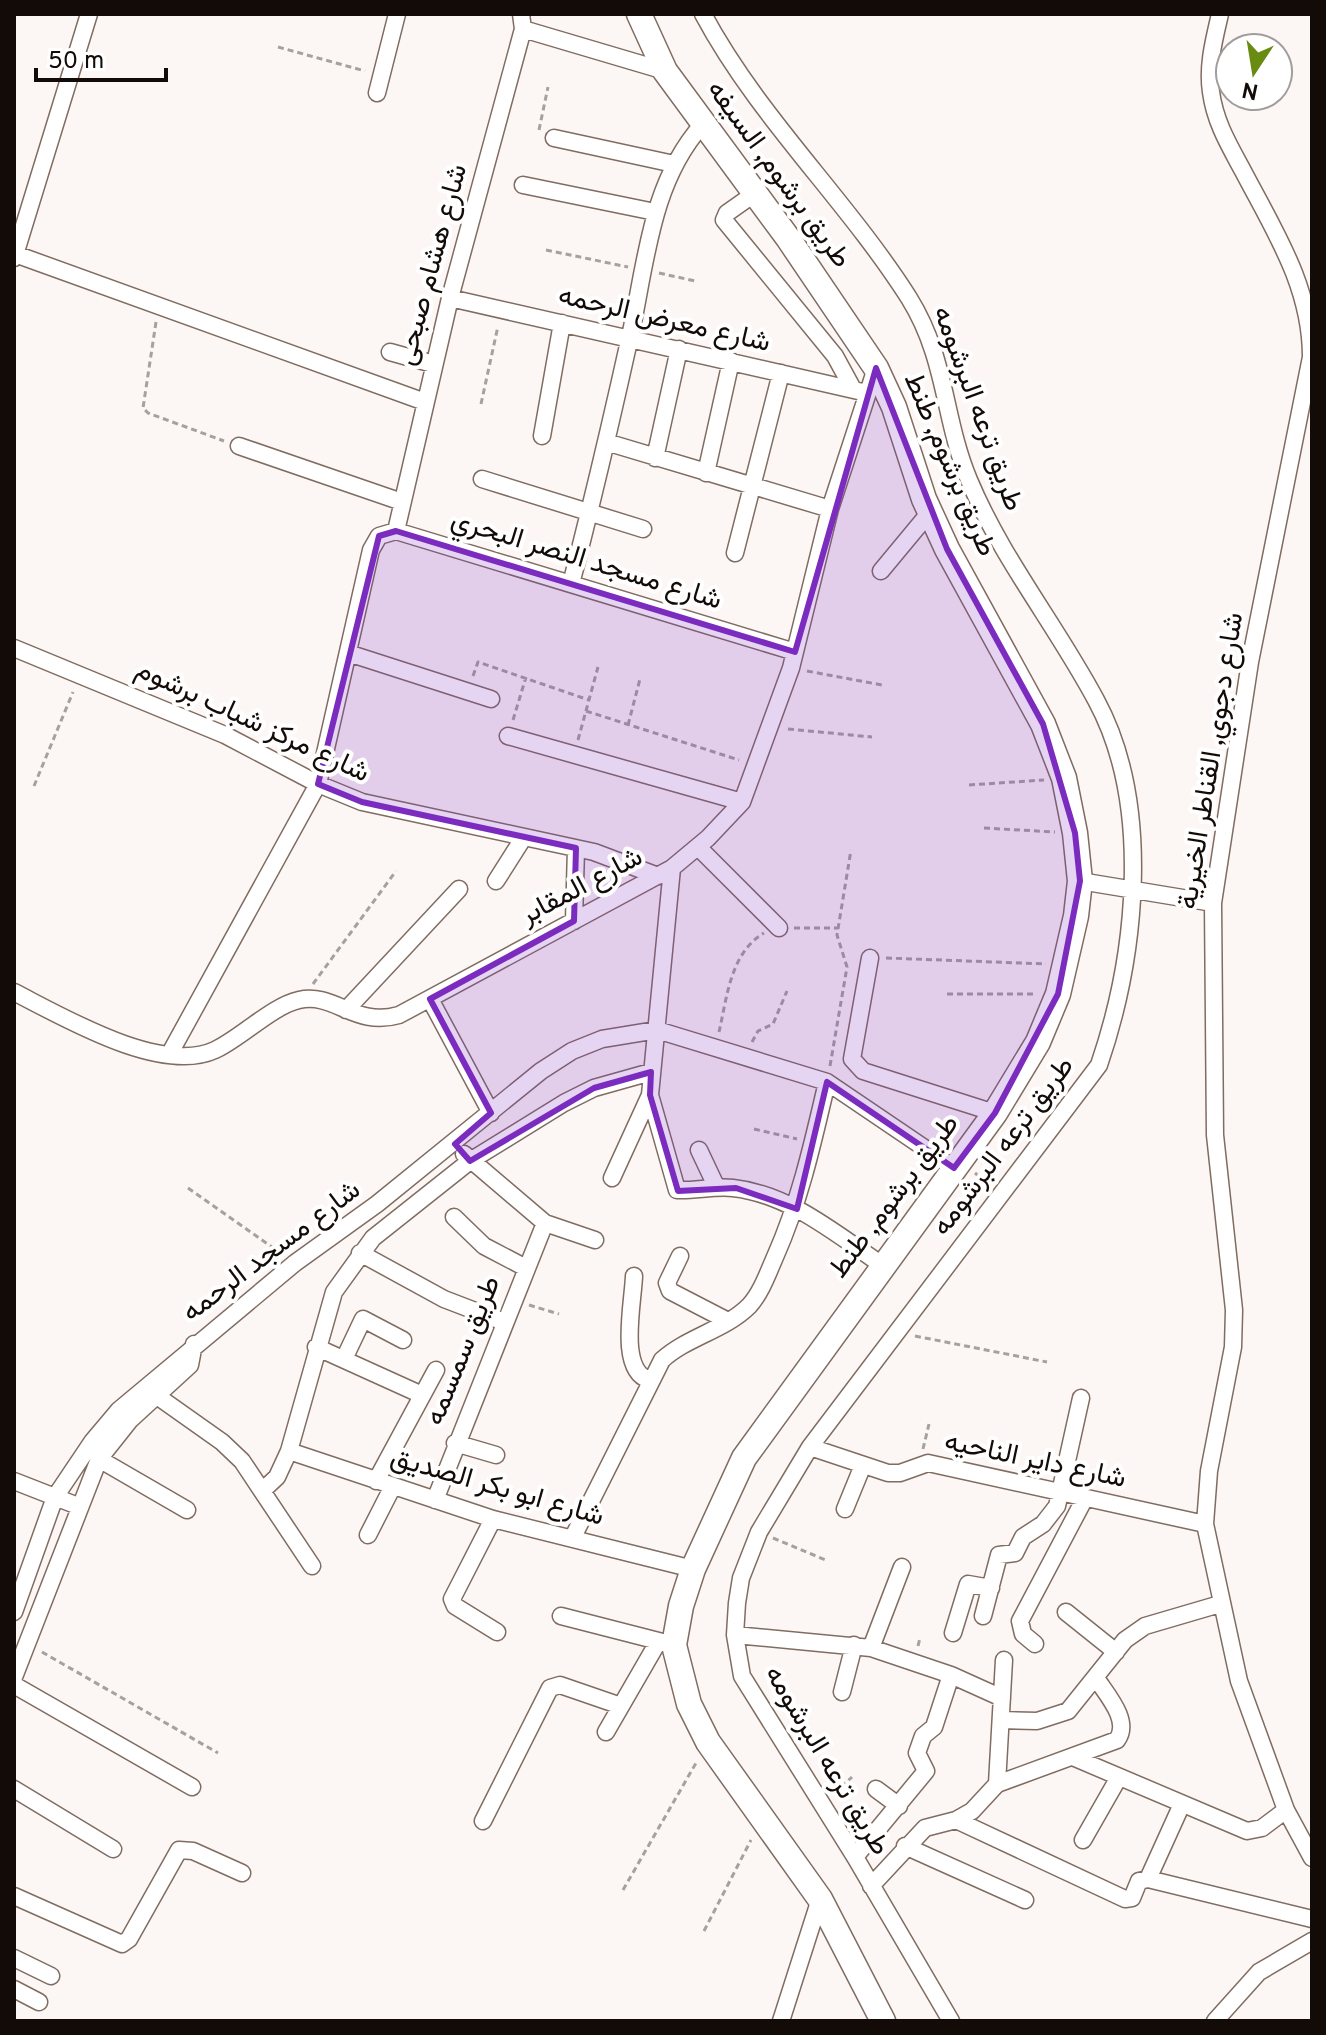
<svg xmlns="http://www.w3.org/2000/svg" width="1326" height="2035" font-family="Overpass,Vazirmatn,sans-serif">
<rect width="100%" height="100%" fill="#fcf7f5"/>
<g fill="none" stroke-linecap="round" stroke-linejoin="round">
<defs>
<path id="minor" d="M703,14C758,117 846,199 909,298C947,359 943,418 969,480C1002,559 1056,625 1096,700C1153,805 1136,957 1099,1065L810,1447L759,1532L741,1578L737,1603L735,1635L742,1676L855,1857L951,2021
M1220,14C1214,40 1207,66 1211,92C1215,122 1229,145 1243,171C1275,232 1311,287 1311,357L1250,662L1213,903L1215,1135L1234,1310L1233,1347L1209,1471L1205,1524L1239,1681L1286,1810L1312,1858
M523,29L665,71
M377,93L397,14
M554,138L674,164
M523,185L655,212
M754,194L727,213L724,220L835,356L853,389
M15,254L425,402
M14,258L89,14
M450,298L867,393
M390,352L433,364
M542,436L562,323
M606,442L830,509
M239,446L402,502
M655,458L679,349
M706,473L731,361
M482,479L643,529
M396,531L450,298L523,29L521,14
M735,553L781,373
M881,571L930,512
M571,584C592,503 611,422 629,341C646,267 649,185 702,125
M14,648L225,735L318,784L362,802L594,852L658,876
M348,653L491,699
M508,736L742,802
M698,847L779,928
M672,868L650,1095L677,1190C695,1191 714,1186 733,1188C789,1194 836,1234 882,1265
M496,881L524,837
M1080,881L1213,903
M574,921L576,848
M870,958L852,1059L863,1071L995,1113
M14,992C63,1017 161,1075 215,1050C241,1038 272,1006 299,1000C335,992 355,1028 399,1015L672,868L708,838L742,802L791,668L830,509L876,368
M430,999L491,1113
M346,1010L459,889
M169,1055L318,784L371,550L379,536L396,531L795,652
M699,1150L716,1186
M464,1154L545,1223L595,1240
M612,1178L650,1095
M454,1217L484,1246L526,1268
M360,1253L444,1299L504,1322
M680,1256L667,1283L670,1291L728,1321
M634,1276C633,1304 618,1370 649,1380
M316,1347L422,1395
M344,1359L363,1319L403,1340
M157,1396L222,1442L242,1461L312,1566
M455,1443L496,1455
M810,1447L888,1473H900L928,1463L1205,1524
M289,1451L493,1519L693,1569
M99,1459L187,1510
M14,1481L78,1506
M376,1481L436,1370
M262,1491L277,1477L289,1451L334,1292L373,1238L470,1161L564,1103L594,1088L651,1072
M435,1500L545,1223
M845,1509L863,1465
M493,1519L452,1599L455,1606L497,1632
M368,1535L393,1486
M573,1537L662,1360C687,1337 725,1330 749,1306C761,1293 768,1273 775,1257C800,1201 813,1142 827,1082
M14,1612L55,1497L92,1442L119,1410L295,1263L377,1204L541,1071L572,1051L602,1039L657,1030L827,1082L954,1168
M1066,1612L1116,1652
M561,1616L674,1645
M983,1616L999,1555L1015,1553L1023,1537L1043,1524L1057,1506L1081,1398
M953,1633L968,1584L991,1588
M735,1635L871,1648L951,1675L1002,1698
M1035,1644L1023,1634L1020,1621L1085,1498
M871,1648L902,1567
M14,1677L99,1459L130,1420L190,1365L194,1344
M14,1685L192,1787
M842,1692L854,1645
M1001,1720L1037,1721L1068,1711L1125,1640L1145,1626L1220,1604
M606,1732L658,1642
M1075,1758L1247,1831L1262,1828L1286,1810
M997,1784L1004,1660
M14,1789L113,1849
M876,1789L899,1806
M956,1820L1125,1899L1132,1898L1139,1881L1148,1879L1312,1919
M483,1821L550,1688L560,1685L621,1706
M1083,1840L1119,1777
M905,1846L1025,1900
M855,1857L926,1771L917,1753L923,1736L934,1727L951,1675
M1148,1879L1182,1804
M871,1886L925,1828L956,1820L972,1811L997,1784L1117,1740C1131,1721 1107,1695 1096,1678
M14,1896L122,1944L129,1939L179,1850L193,1851L242,1873
M14,1958L51,1976
M14,1989L39,2002
M781,2021L820,1899
M1215,2021L1259,1972L1312,1941"/>
<path id="secondary" d="M639,14L665,71L788,238L876,368L894,407L924,499L947,549L1043,724L1064,778L1075,833L1080,881L1076,916L1058,994L1038,1042L995,1113L744,1458L693,1569L681,1606L674,1645L689,1704L708,1742L820,1899L883,2021"/>
</defs>
<use href="#minor" stroke="#806c60" stroke-width="19"/>
<use href="#secondary" stroke="#806c60" stroke-width="27"/>
<path stroke="#a6a09e" stroke-width="3" stroke-dasharray="6 4" stroke-linecap="butt" d="M278,47L365,71
M539,130L548,87
M546,250L628,267
M659,273L695,281
M156,322L143,408L148,413L224,441
M481,404L498,326
M807,671L882,685
M473,676L478,662L589,700
M586,711L739,760
M513,720L526,677
M628,725L640,679
M788,729L872,737
M578,740L598,667
M969,785L1044,780
M34,786L73,692
M984,828L1055,832
M794,928H838
M886,958L1046,964
M313,984L396,871
M947,994H1034
M719,1032C727,998 730,953 764,933
M752,1042L758,1031L773,1024L787,991
M830,1066L847,967L837,935L851,850
M754,1129L797,1139
M975,1173L988,1184
M188,1188L282,1254
M529,1305L559,1314
M915,1336L1047,1362
M923,1449L929,1424
M773,1538L828,1561
M918,1646L920,1638
M42,1652L218,1753
M834,1794L852,1777
M623,1890L696,1763
M704,1931L751,1840"/>
<use href="#minor" stroke="#fff" stroke-width="16"/>
<use href="#secondary" stroke="#fff" stroke-width="24"/>
</g>
<path fill="#7b2cbf" fill-opacity="0.2" stroke="#7b2cbf" stroke-width="6" stroke-linejoin="round" d="M876,368L947,549L1043,724L1075,833L1080,881L1058,994L995,1113L954,1168L827,1082L797,1209L736,1188L678,1191L650,1095L651,1072L594,1088L470,1161L455,1144L491,1113L430,999L574,921L576,848L362,802L318,784L379,536L396,531L795,652Z"/>
<g text-anchor="middle" dominant-baseline="central" stroke-width="8" stroke-linejoin="round" paint-order="stroke">
<g font-size="28" fill="#120b07" stroke="#fff">
<text transform="translate(778 175) rotate(54)">طريق برشوم, السيفه</text>
<text transform="translate(433 265) rotate(-75)">شارع هشام صبحى</text>
<text transform="translate(664 320) rotate(13)">شارع معرض الرحمه</text>
<text transform="translate(977 409) rotate(70)">طريق ترعه البرشومه</text>
<text transform="translate(949 465) rotate(67)">طريق برشوم, طنط</text>
<text transform="translate(586 561) rotate(17)">شارع مسجد النصر البحري</text>
<text transform="translate(252 722) rotate(25)">شارع مركز شباب برشوم</text>
<text transform="translate(1212 761) rotate(-81)">شارع دجوي, القناطر الخيرية</text>
<text transform="translate(582 887) rotate(-28)">شارع المقابر</text>
<text transform="translate(1004 1147) rotate(-53)">طريق ترعه البرشومه</text>
<text transform="translate(895 1197) rotate(-53)">طريق برشوم, طنط</text>
<text transform="translate(272 1252) rotate(-37)">شارع مسجد الرحمه</text>
<text transform="translate(464 1351) rotate(-68)">طريق سمسمه</text>
<text transform="translate(1035 1461) rotate(12)">شارع داير الناحيه</text>
<text transform="translate(497 1488) rotate(16)">شارع ابو بكر الصديق</text>
<text transform="translate(826 1761) rotate(59)">طريق ترعه البرشومه</text>
</g>
</g>
<rect width="1326" height="2035" fill="none" stroke="#120b07" stroke-width="32"/>
<g transform="translate(1254 72) rotate(192)"><circle r="38" fill="#ffffff" stroke="#a09d9c" stroke-width="2"/>
<path d="M0-6L14 30L0 20L-14 30Z" fill="#688b11"/>
<text y="-12" font-size="22" font-weight="bold" text-anchor="middle" fill="#120b07">N</text>
</g>
<path d="M36 68v12h130v-12" fill="none" stroke="#120b07" stroke-width="4"/>
<text x="48" y="68" font-size="24" fill="#120b07" stroke="#ffffff" stroke-width="6" paint-order="stroke">50 m</text>
</svg>
